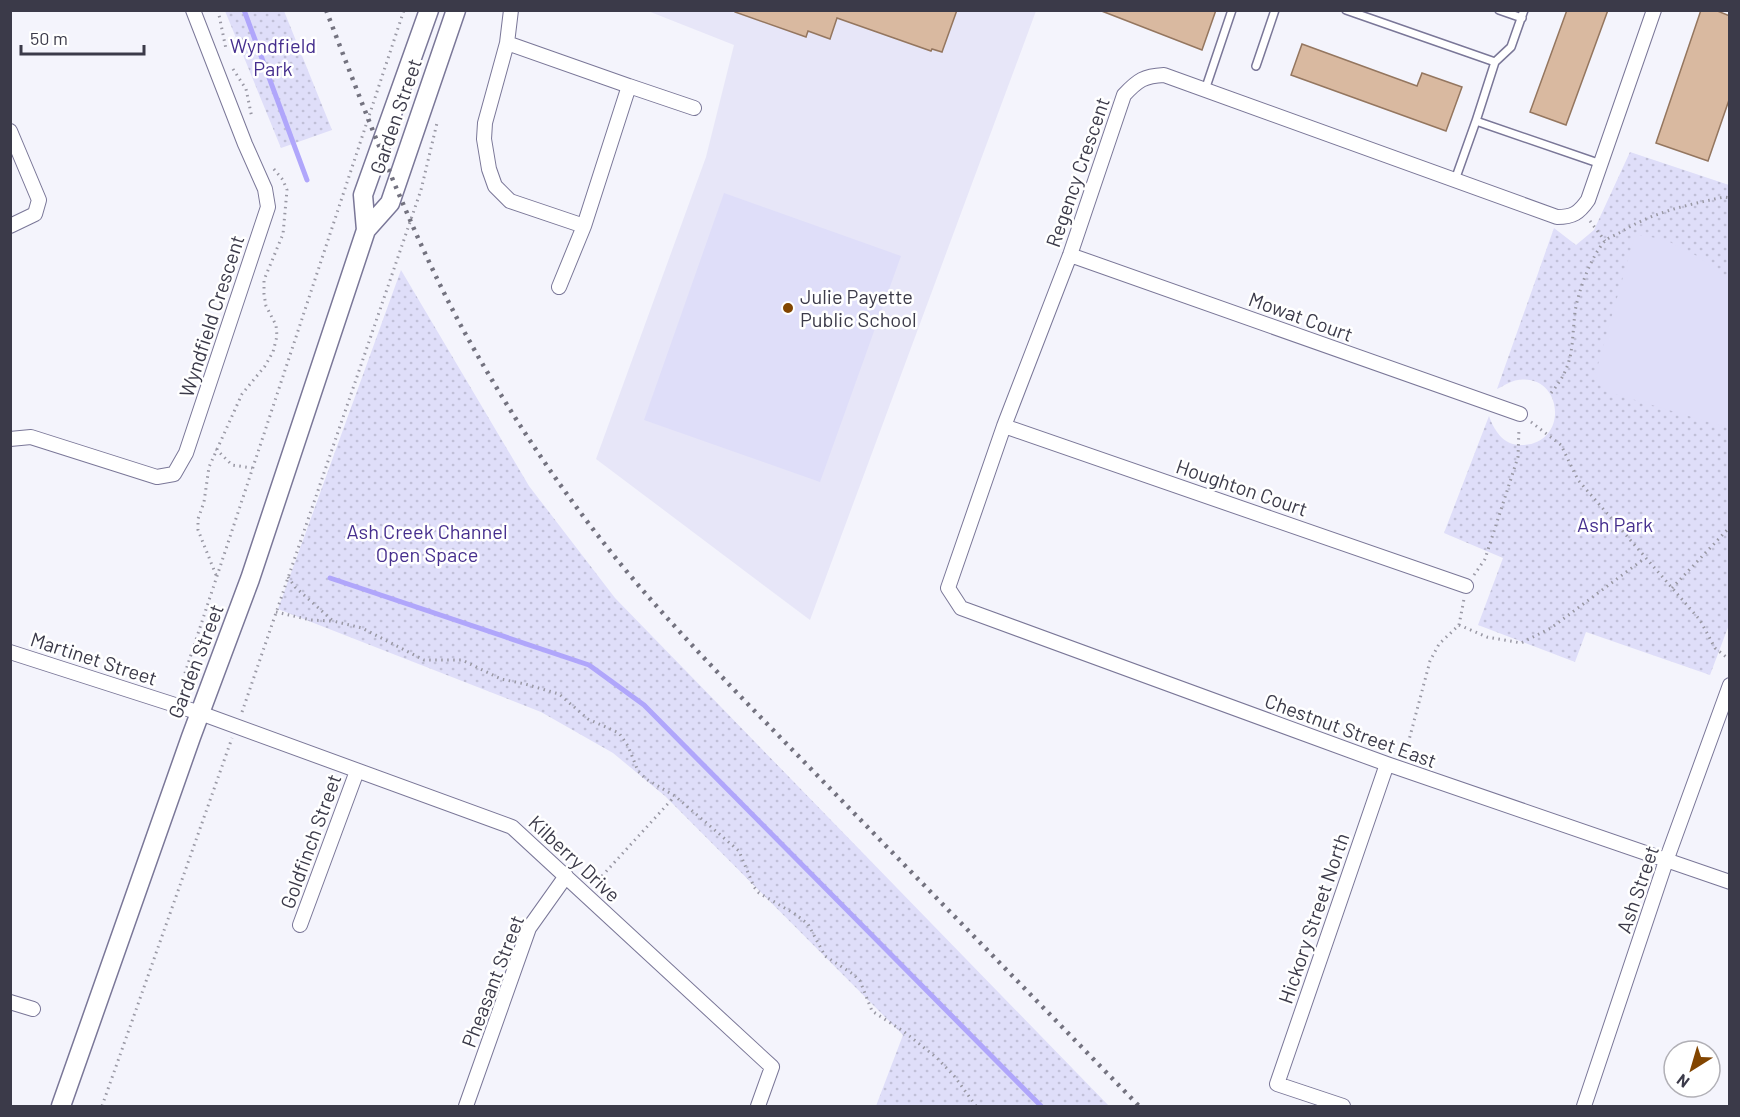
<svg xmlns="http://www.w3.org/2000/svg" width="1740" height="1117" font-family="Barlow,sans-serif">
<defs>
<pattern id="park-dots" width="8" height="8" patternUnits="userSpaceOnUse" patternTransform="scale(1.5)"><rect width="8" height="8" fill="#dfdef9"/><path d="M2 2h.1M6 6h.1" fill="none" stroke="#c0bfd7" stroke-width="1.8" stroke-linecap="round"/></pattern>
</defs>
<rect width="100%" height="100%" fill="#f4f4fc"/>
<path fill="#e7e6f8" d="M648,11H1036L810,620L596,459L706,157L734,45Z"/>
<path fill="url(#park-dots)" d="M225,11H284L332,130L281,148Z
M1630,152L1729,185L1730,622L1710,675L1586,632L1575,662L1478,625L1503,558L1444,533L1489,416C1494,430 1503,445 1520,445C1570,446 1564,373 1518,380C1510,381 1504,386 1497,389L1554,228L1576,245L1594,230Z
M401,270L529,486L615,598L1109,1106H876L903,1035L665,796L613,753L541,712L278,609Z"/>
<path fill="#dfdef9" d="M724,193L901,256L820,482L644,420Z
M1635,235L1664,239L1699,257L1729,281V428L1605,391L1595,375Z"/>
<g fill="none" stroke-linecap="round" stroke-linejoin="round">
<path stroke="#b0a6fb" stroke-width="5" d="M244,10L307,180
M330,578L589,665L644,705L1041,1106"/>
</g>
<path fill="#d9b9a0" stroke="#94765f" stroke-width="1.5" d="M735,10H957L942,52L932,49L931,51L837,18L830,39L808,31L806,37L735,12Z
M1099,10H1216L1202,50Z
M1567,10H1608L1566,125L1530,112Z
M1701,10H1715L1730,16V97L1708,161L1656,143Z
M1302,44L1417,86L1422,73L1462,87L1446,131L1291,75Z"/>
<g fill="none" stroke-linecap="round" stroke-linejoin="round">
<defs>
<path id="lane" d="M1346,10L1495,62
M1499,10L1522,18
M1256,66L1275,10
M1205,90L1232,10
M1476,121L1495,62L1511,47L1524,10
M1455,180L1476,121L1601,164"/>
<path id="street" d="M1654,10L1588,200C1579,213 1573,217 1557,217L1164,75C1144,76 1138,80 1124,95L1070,255L1004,426L948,588L961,608L1387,764L1730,882
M507,43L629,86L584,226L510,201L495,186L489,169L484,139L485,123L507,43L511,10
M629,86L694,108
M10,131L39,200L35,214L10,226
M1070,255L1520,414
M559,287L584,226
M1004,426L1466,586
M10,439L31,437L157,477L174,474L186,453L268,207L265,189L245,144L193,10
M10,652L200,713L512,827L772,1067L758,1106
M300,925L357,771
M10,1002L33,1009
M466,1106L529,928L566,876
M1343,1106L1277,1084L1387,764
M1584,1106L1666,861L1730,685"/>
<path id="secondary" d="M366,230L363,195L429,10
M61,1106L191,737L250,579L366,230L390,203L456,10"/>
</defs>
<use href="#lane" stroke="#7a7798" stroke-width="10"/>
<use href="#street" stroke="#7a7798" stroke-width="16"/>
<use href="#secondary" stroke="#7a7798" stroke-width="21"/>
<path stroke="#9998a4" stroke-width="3" stroke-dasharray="1.5 4.5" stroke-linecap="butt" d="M218,10L226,49
M233,69L246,89L252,118
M1590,221L1605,241
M1551,393C1575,364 1571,347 1575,312C1578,292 1591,256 1605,241C1609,237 1616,235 1621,232C1653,212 1687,205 1724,197L1730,198
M1531,422L1561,445L1578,480L1700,620L1715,648L1730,660
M216,449L232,465L252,468
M216,575L198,530V519L204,502L209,467L242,394L265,366L273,352L277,336L276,325L266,306L264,294V280L283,234L287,190L283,180L273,168
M1474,575L1485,559L1518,457L1519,428
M288,577L295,587L333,621L362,628L424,660H462L501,679L525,684L559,694L588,719L619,733L628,746L638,771L646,779L675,796L739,851L754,887L759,893L795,914L808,924L825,956L853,974L860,981L872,1011L903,1031L937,1058L955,1077L976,1106
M1672,588L1730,527
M276,612L311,620L331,621
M1459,625L1487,637L1521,643L1551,628L1645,558
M183,679L404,10
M242,712L421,190L437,123
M1405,755L1430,661L1439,644L1459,625L1464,599
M602,876L675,796
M102,1106L232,738"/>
<use href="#lane" stroke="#fff" stroke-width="7"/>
<use href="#street" stroke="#fff" stroke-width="14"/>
<use href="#secondary" stroke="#fff" stroke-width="18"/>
<path stroke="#73727f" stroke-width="4.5" stroke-dasharray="3 6" stroke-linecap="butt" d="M326,10C367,116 407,224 460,324C508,412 564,496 628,573C664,616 702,656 741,697L1139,1106"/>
</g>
<circle fill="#824500" stroke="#fff" stroke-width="2" cx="788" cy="308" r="6"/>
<g text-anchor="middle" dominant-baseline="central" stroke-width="5" stroke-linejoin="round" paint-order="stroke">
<g font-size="20" fill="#462f8e" stroke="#fff">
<text x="273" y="45">Wyndfield<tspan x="273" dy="23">Park</tspan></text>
<text x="1615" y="524">Ash Park</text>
<text x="427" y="531">Ash Creek Channel<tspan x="427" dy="23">Open Space</tspan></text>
</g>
<g font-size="20" fill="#3b3a49" stroke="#fff">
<text transform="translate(395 116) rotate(-71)">Garden Street</text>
<text transform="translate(1077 172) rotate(-71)">Regency Crescent</text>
<text transform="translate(211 316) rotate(-72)">Wyndfield Crescent</text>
<text transform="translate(1301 316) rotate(20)">Mowat Court</text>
<text transform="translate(1242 487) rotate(19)">Houghton Court</text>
<text transform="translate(94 658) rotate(18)">Martinet Street</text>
<text transform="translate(195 661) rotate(-69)">Garden Street</text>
<text transform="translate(1351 730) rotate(20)">Chestnut Street East</text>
<text transform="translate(310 841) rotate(-70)">Goldfinch Street</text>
<text transform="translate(575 858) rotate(43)">Kilberry Drive</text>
<text transform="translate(1637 889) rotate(-71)">Ash Street</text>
<text transform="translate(1313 918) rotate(-71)">Hickory Street North</text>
<text transform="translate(492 981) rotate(-69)">Pheasant Street</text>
</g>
<g font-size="20" fill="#3b3a49" stroke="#fff" text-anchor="start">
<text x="800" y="296">Julie Payette<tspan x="800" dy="23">Public School</tspan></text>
</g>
</g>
<rect width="1740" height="1117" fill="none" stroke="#3b3a49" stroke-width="24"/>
<g transform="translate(1692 1069) rotate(217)"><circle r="28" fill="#ffffff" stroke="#b1b0b6" stroke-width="1.5"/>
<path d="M0-4.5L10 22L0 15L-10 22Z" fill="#824500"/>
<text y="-9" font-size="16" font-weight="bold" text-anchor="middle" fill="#3b3a49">N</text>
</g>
<path d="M21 45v9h123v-9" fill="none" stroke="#3b3a49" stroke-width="3"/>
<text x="30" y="45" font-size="18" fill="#3b3a49" stroke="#ffffff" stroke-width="4.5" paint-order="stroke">50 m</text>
</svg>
